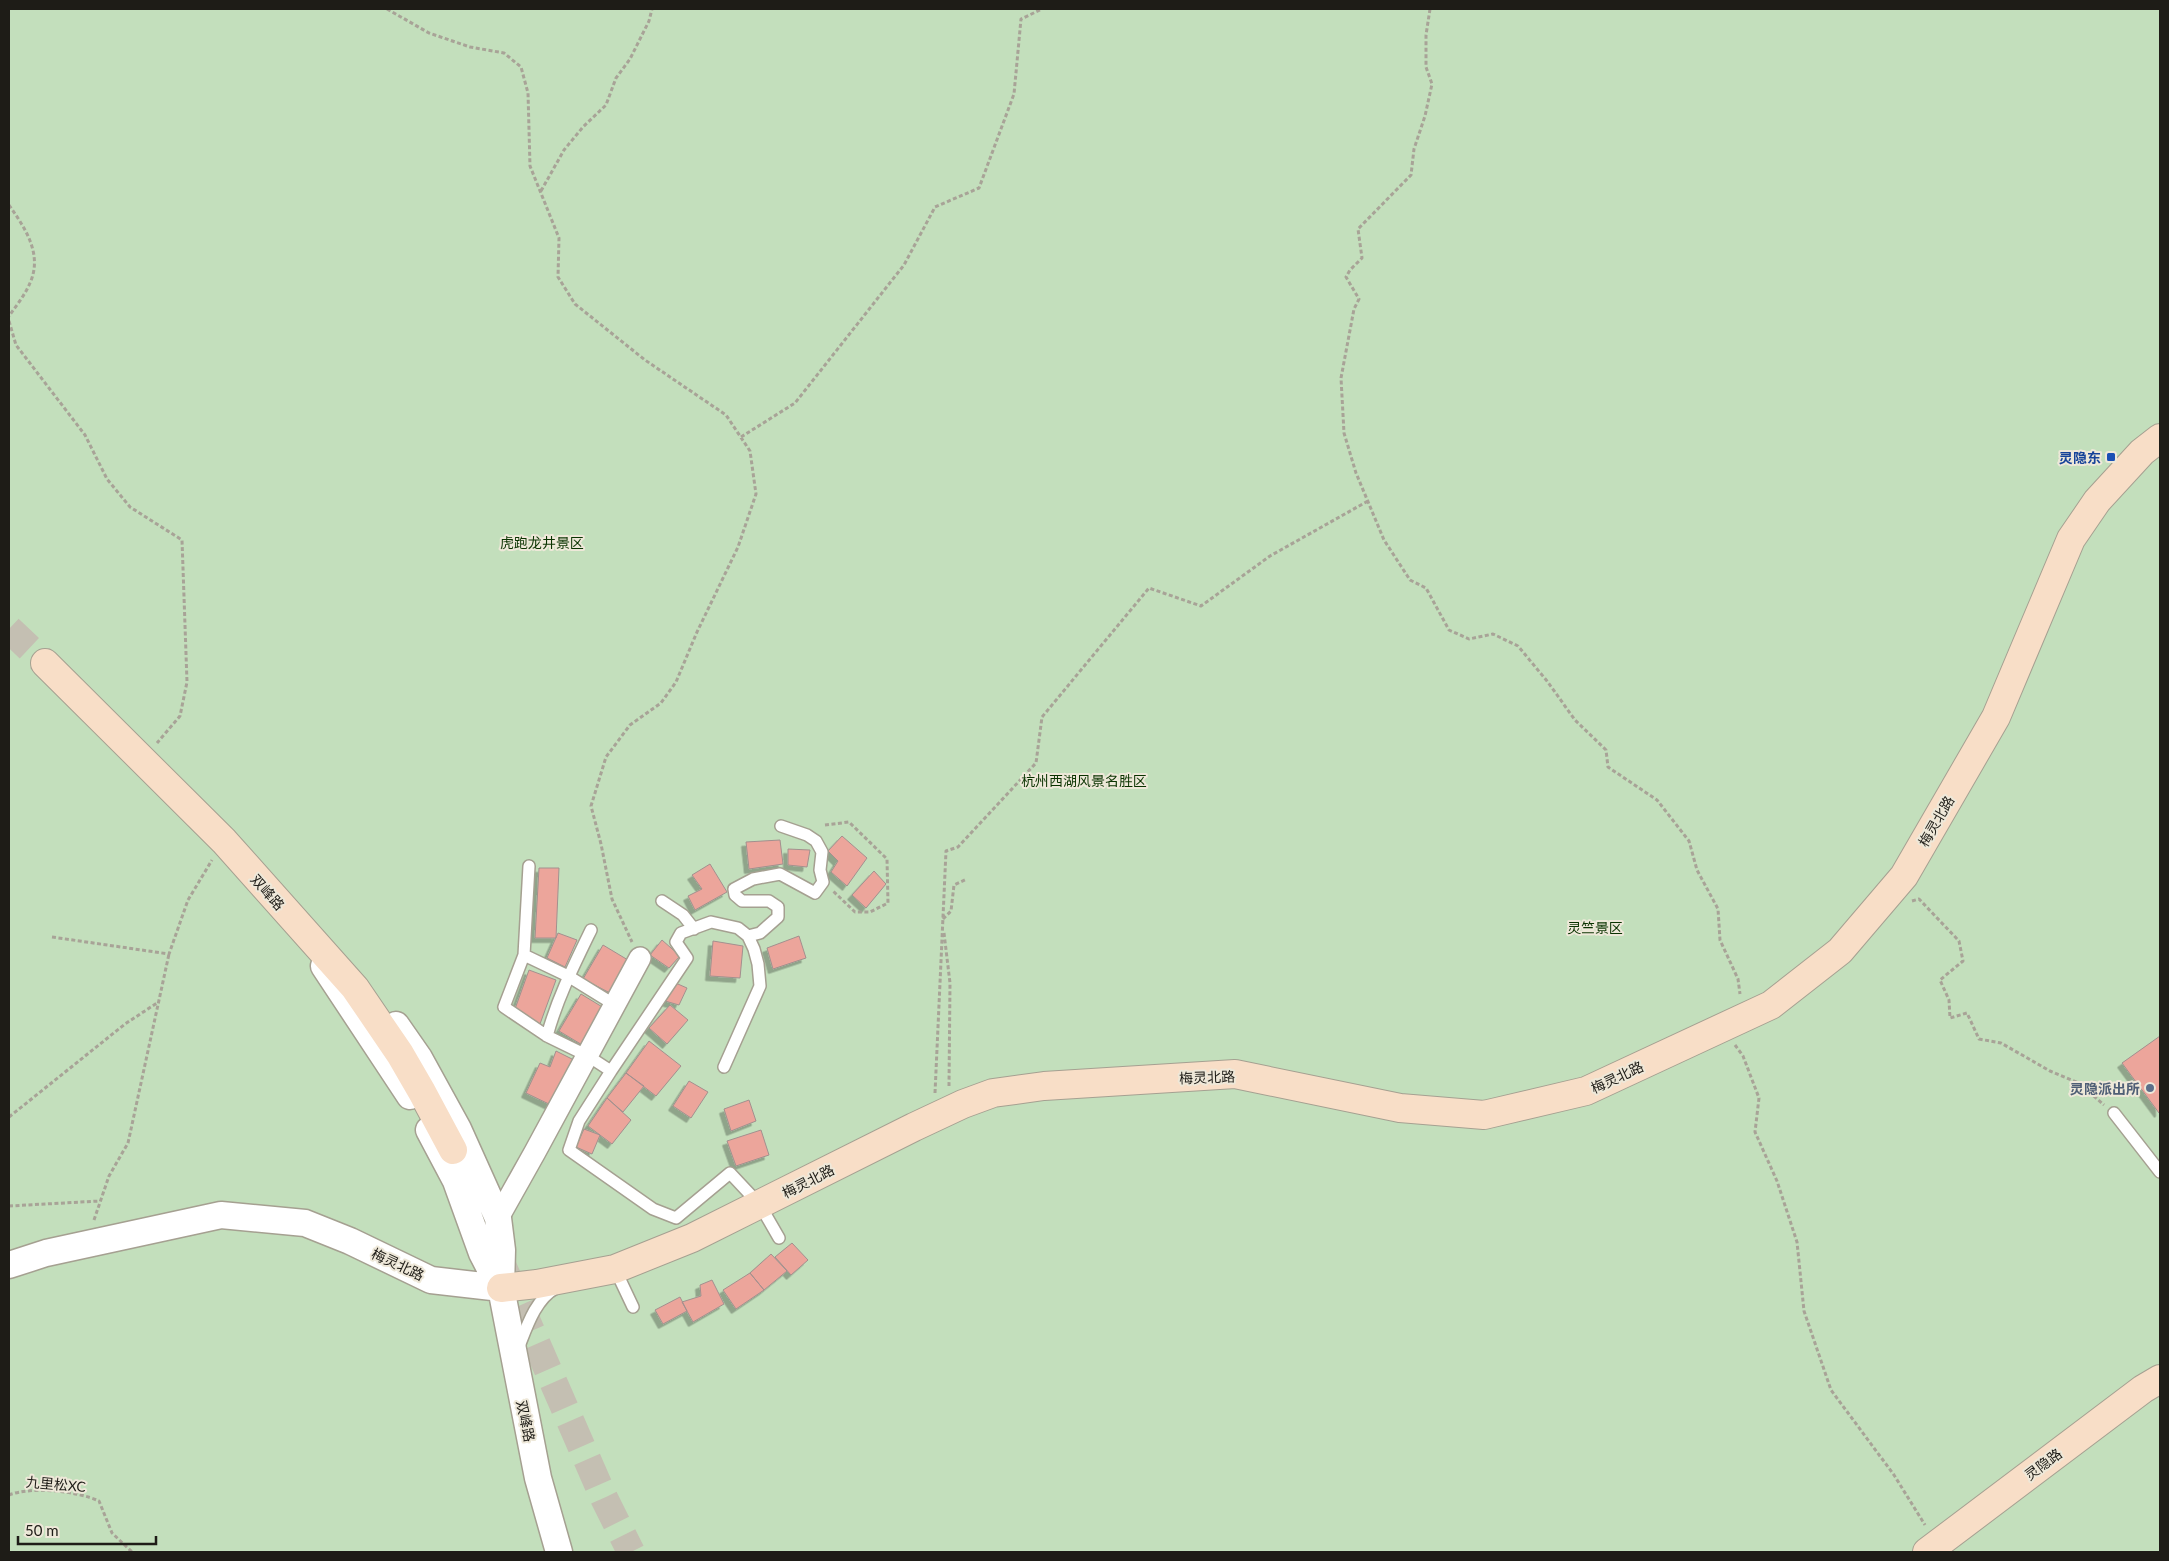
<svg xmlns="http://www.w3.org/2000/svg" width="2169" height="1561" font-family="Lato,'Noto Sans SC',sans-serif">
<defs>
<filter id="shadow"><feDropShadow dx="-4.5" dy="4.5" stdDeviation="0" flood-color="#0004"/></filter>
</defs>
<rect width="100%" height="100%" fill="#eee8d9"/>
<path fill="#c3dfbc" d="M9,9H2160V1552H9Z"/>
<path fill="#eca59b" stroke="#a2908e" filter="url(#shadow)" d="M842,836L867,858L847,886L831,872L838,861L828,851Z
M780,840L783,864L749,869L746,842Z
M788,849L810,850L807,867L788,865Z
M710,864L727,892L695,910L688,896L702,889L692,875Z
M539,868H559L556,938H535Z
M874,871L886,884L866,908L852,895Z
M558,933L577,940L565,967L547,958Z
M799,936L806,958L773,969L767,948Z
M662,940L680,956L669,968L650,955Z
M713,941L743,946L740,978L710,976Z
M603,945L628,960L612,994L583,979Z
M529,970L556,980L540,1024L515,1009Z
M671,981L687,988L679,1005L665,1001Z
M581,994L604,1008L584,1046L559,1031Z
M670,1005L688,1020L667,1044L649,1028Z
M2160,1036V1112L2159,1113L2122,1063Z
M649,1041L681,1066L656,1096L626,1073Z
M556,1051L576,1061L553,1106L526,1093L540,1063L550,1067Z
M626,1073L644,1086L623,1112L607,1098Z
M689,1081L708,1092L691,1118L673,1106Z
M607,1098L631,1120L612,1144L588,1126Z
M749,1100L756,1121L731,1131L724,1109Z
M584,1129L600,1135L592,1154L576,1147Z
M761,1130L769,1155L736,1166L727,1141Z
M792,1243L808,1260L791,1275L775,1257Z
M771,1254L787,1271L764,1290L750,1273Z
M750,1273L764,1290L736,1309L723,1290Z
M712,1280L724,1304L693,1322L682,1302L701,1296L700,1285Z
M680,1297L687,1311L663,1324L655,1310Z"/>
<g fill="none" stroke-linecap="round" stroke-linejoin="round">
<path stroke="#c4bfb2" stroke-width="28" stroke-dasharray="28 14" stroke-linecap="butt" d="M9,629L45,663
M503,1267L604,1498L631,1552"/>
<defs>
<path id="service" d="M662,901L683,915L694,929
M591,930C574,965 557,999 547,1036L588,1056L611,1071L687,958L676,942L681,933L711,922L738,928L748,936L754,949L758,964L760,986L724,1067
M748,936L760,933L778,917V907L769,901H742L735,895L734,889L753,879L780,874L815,893L823,882L820,870L822,852L816,841L807,835L781,826
M524,955L529,866
M547,1036L504,1007L524,955L568,976L615,1005
M611,1071L579,1121L569,1150L653,1209L676,1218L730,1173L760,1205L779,1238
M2114,1113L2160,1172
M615,1269L633,1307
M518,1349C526,1329 535,1299 556,1288"/>
<path id="minor" d="M498,1218L535,1152L640,958"/>
<path id="tertiary" d="M324,966L410,1096
M396,1025L419,1058L458,1129L498,1218L502,1250L501,1288L538,1478L559,1552
M429,1130L456,1181L482,1253L499,1286
M9,1265L46,1253L221,1215L305,1223L350,1241L431,1280L501,1288"/>
<path id="secondary" d="M45,663L224,841L355,988L400,1054L422,1092L453,1150
M501,1288L537,1284L615,1269L692,1238L914,1127L963,1104L993,1093L1044,1086L1235,1074L1400,1108L1484,1115L1586,1091L1771,1005L1840,951L1904,876L1996,717L2071,539L2097,501L2142,452L2160,438
M1927,1552L2143,1389L2160,1379"/>
</defs>
<use href="#service" stroke="#a5a091" stroke-width="14"/>
<use href="#minor" stroke="#a5a091" stroke-width="24"/>
<use href="#tertiary" stroke="#a5a091" stroke-width="29"/>
<use href="#secondary" stroke="#a5a091" stroke-width="30"/>
<path stroke="#a8a397" stroke-width="3" stroke-dasharray="4 2.5" stroke-linecap="butt" d="M387,9L429,33L470,47L504,53L521,67L528,93L530,166L559,238L558,277L575,304L645,360L726,415L750,451L756,494L738,547L697,632L676,682L661,703L630,725L606,757L591,806L601,844L612,899L632,942
M1430,9L1426,35V67L1432,84L1425,116L1414,149L1411,175L1358,229L1362,258L1350,270L1346,277L1359,299L1354,309L1341,378L1344,433L1356,473L1384,540L1410,580L1426,588L1449,630L1469,639L1493,634L1518,646L1547,681L1575,720L1606,750L1608,767L1657,800L1689,841L1697,870L1718,909L1720,940L1738,979L1740,994
M541,191L564,150L583,127L606,105L616,78L630,59L649,21L652,9
M9,205C25,228 43,254 30,283C25,295 16,306 9,316
M9,321L16,345L85,435L107,479L130,507L182,540L187,682L180,716L157,743
M741,437L795,403L904,265L935,207L979,188L1014,94L1021,19L1042,9
M825,825L849,822L887,859L888,903L870,912H855L833,891
M1912,901L1919,899L1959,941L1963,961L1940,980L1949,1000L1950,1018L1967,1013L1979,1039L2001,1043L2050,1071L2079,1083L2104,1105
M943,919L951,911L954,885L967,879
M944,933L950,983L949,1086
M52,937L169,954L188,900L212,860
M1735,1045L1743,1056L1759,1098L1755,1132L1777,1181L1797,1242L1804,1311L1831,1390L1894,1475L1925,1525
M935,1093L946,851L958,847L1036,763L1042,717L1149,588L1201,606L1270,556L1368,501
M9,1117L125,1024L157,1003
M9,1206L100,1201
M94,1220L109,1176L128,1143L169,954
M9,1495C32,1486 77,1491 99,1501L112,1533L132,1552"/>
<use href="#service" stroke="#fff" stroke-width="11"/>
<use href="#minor" stroke="#fff" stroke-width="21"/>
<use href="#tertiary" stroke="#fff" stroke-width="26"/>
<use href="#secondary" stroke="#f8dec7" stroke-width="28"/>
</g>
<rect fill="#1a4fb4" stroke="#eee8d9" stroke-width="2" x="2106" y="452" width="10" height="10" rx="2.5"/>
<circle fill="#5c6f8a" stroke="#eee8d9" stroke-width="2" cx="2150" cy="1088" r="5"/>
<g text-anchor="middle" dominant-baseline="central" stroke-width="4" stroke-linejoin="round" paint-order="stroke">
<g font-size="14" font-weight="bold" fill="#164399" stroke="#eee8d9" text-anchor="end">
<text x="2101" y="457">灵隐东</text>
</g>
<g font-size="14" fill="#0a3300" stroke="#eee8d9">
<text x="542" y="542">虎跑龙井景区</text>
<text x="1084" y="780">杭州西湖风景名胜区</text>
<text x="1595" y="927">灵竺景区</text>
</g>
<g font-size="14" fill="#1e1c17" stroke="#eee8d9">
<text transform="translate(1936 821) rotate(-60)">梅灵北路</text>
<text transform="translate(268 892) rotate(48)">双峰路</text>
<text transform="translate(1207 1077) rotate(-2)">梅灵北路</text>
<text transform="translate(1617 1077) rotate(-25)">梅灵北路</text>
<text transform="translate(808 1181) rotate(-27)">梅灵北路</text>
<text transform="translate(398 1264) rotate(25)">梅灵北路</text>
<text transform="translate(526 1421) rotate(78)">双峰路</text>
<text transform="translate(2043 1464) rotate(-37)">灵隐路</text>
<text transform="translate(56 1484) rotate(5)">九里松XC</text>
</g>
<g font-size="14" font-weight="bold" fill="#4e5e75" stroke="#eee8d9" text-anchor="end">
<text x="2140" y="1088">灵隐派出所</text>
</g>
</g>
<rect width="2169" height="1561" fill="none" stroke="#1e1c17" stroke-width="20"/>
<path d="M18 1536v8h138v-8" fill="none" stroke="#1e1c17" stroke-width="2.5"/>
<text x="25" y="1536" font-size="15" fill="#1e1c17" stroke="#eee8d9" stroke-width="4" paint-order="stroke">50 m</text>
</svg>
